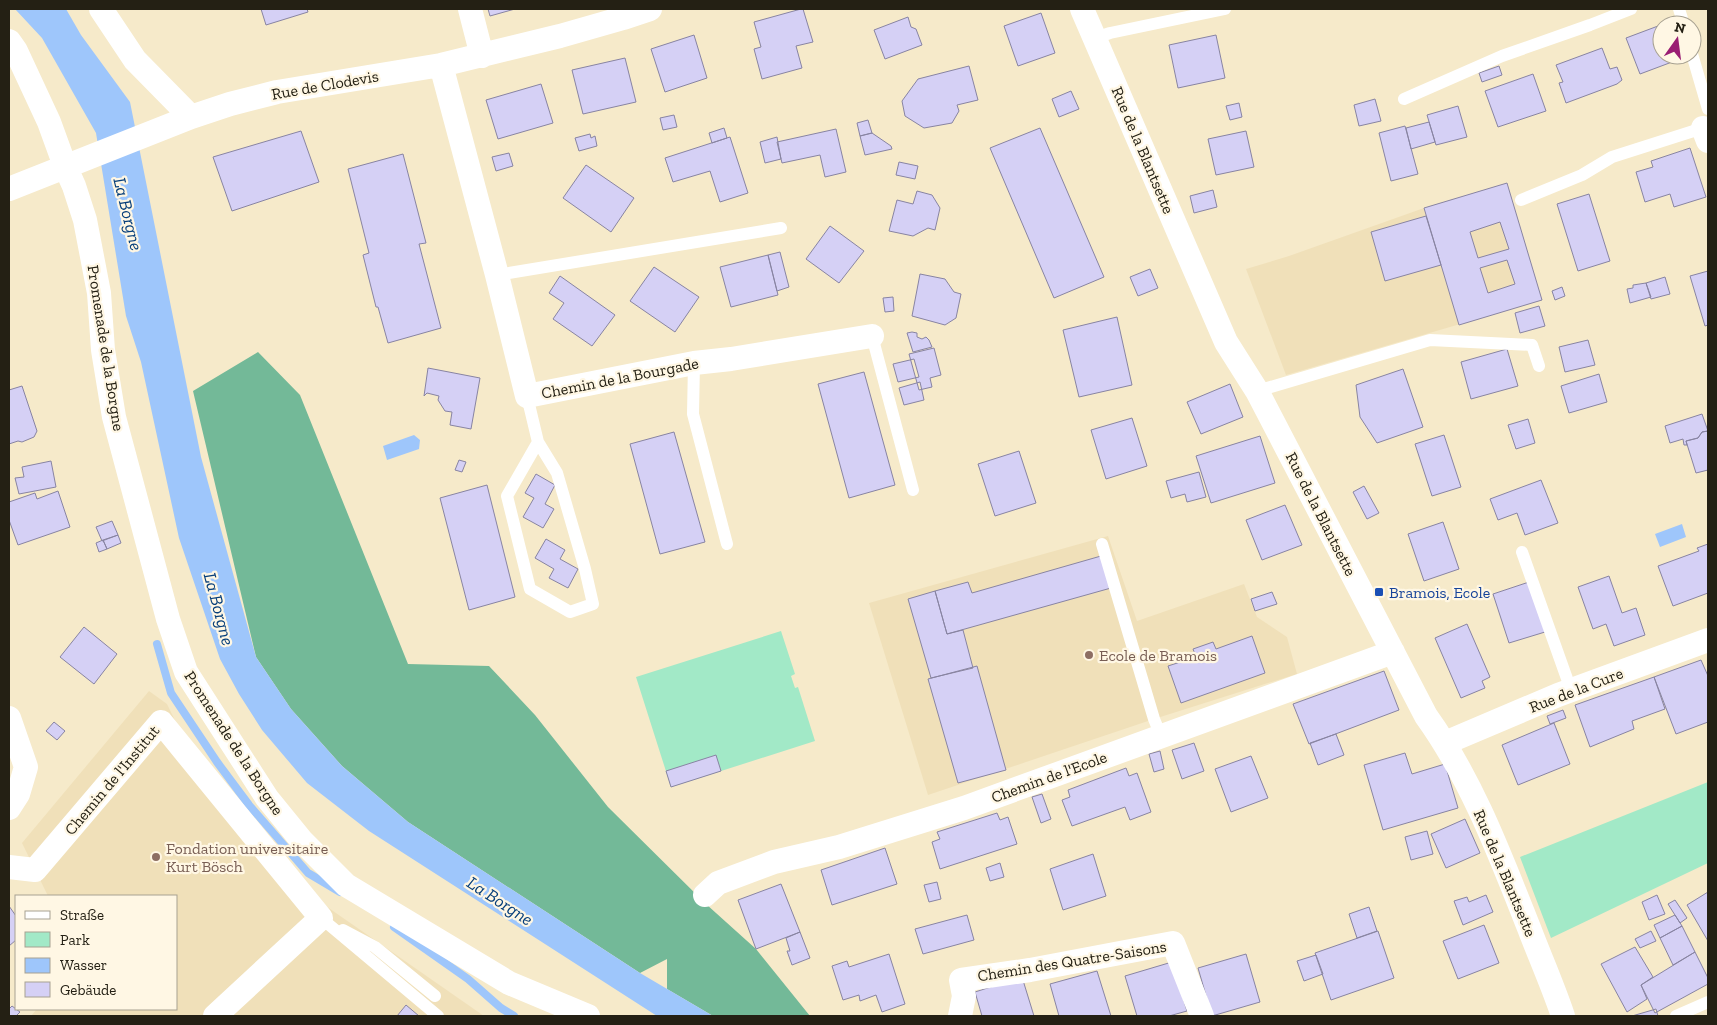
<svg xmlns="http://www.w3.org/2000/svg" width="1717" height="1025" font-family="'Zilla Slab',serif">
<rect width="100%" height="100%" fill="#f6eaca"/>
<path fill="#f0e0b9" d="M1507,183L1542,300L1286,375L1246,269L1289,256L1424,208Z
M1108,536L1137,621L1244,584L1257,617L1287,637L1297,674L1154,719L928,795L869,603Z
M149,691L167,704L184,739L323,904L484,1016H31L37,1009H176V896H48L22,843Z"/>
<path fill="#a2e9c7" d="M781,631L795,674L791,676L795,688L798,687L815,741L671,787L636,677Z
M1708,782V863L1551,938L1520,857Z"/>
<path fill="#73b998" d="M258,352L300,395L408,664L489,666L535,715L608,807L706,904L756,949L810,1016H713L667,989V959L640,973L408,822L342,766L291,709L256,657L193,391Z"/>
<path fill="#9ec6fb" d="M15,9H66L81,35L130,102L201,457L256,657L291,709L342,766L408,822L640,973L713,1016H657L369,831L307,783L262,730L239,694L220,659L179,538L141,362L126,316L96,133L42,38Z
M414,435L420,440L419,449L387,460L383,446Z
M1682,524L1686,537L1660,547L1655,534Z"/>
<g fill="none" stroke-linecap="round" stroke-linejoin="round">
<path stroke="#9ec6fb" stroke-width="8" d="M157,644L171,693L217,762L249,805L308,873L340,892
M394,927L468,979L501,1008L514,1016"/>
</g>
<path fill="#d5d0f5" stroke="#8884a2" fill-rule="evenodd" d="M261,9H307L308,12L266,25Z
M488,9H515L490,16Z
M801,9H803L813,42L796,46L802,68L762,79L754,49L761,47L754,22Z
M1041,13L1055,53L1018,66L1004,26Z
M908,17L911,27L916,29L922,45L885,59L874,30Z
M1674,20L1676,25H1662V55L1688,56L1640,74L1626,38Z
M694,35L707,78L665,92L651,49Z
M1216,35L1225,78L1178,88L1169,45Z
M1602,48L1610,69L1617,67L1622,80L1617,84L1566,103L1559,83L1563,82L1556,65Z
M625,58L636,102L583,114L572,70Z
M969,66L978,100L957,105L959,111L952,123L924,128L905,116L902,101L918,79Z
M1499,66L1502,75L1482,82L1479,73Z
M1533,74L1546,111L1498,127L1485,91Z
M541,84L553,123L498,139L486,100Z
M1071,91L1079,109L1059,117L1052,99Z
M1375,99L1381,121L1359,126L1354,105Z
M1239,103L1242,117L1230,120L1226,106Z
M1458,106L1467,137L1436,145L1427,115Z
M674,115L677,127L663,130L660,118Z
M868,120L872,133L860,136L857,123Z
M1429,122L1435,142L1411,149L1406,128Z
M1405,126L1418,174L1391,181L1379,133Z
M724,128L727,138L712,143L709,133Z
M1040,128L1104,277L1054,298L990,148Z
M836,129L846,172L825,177L820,155L782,163L777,142Z
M301,131L319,182L232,211L213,157Z
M1246,131L1254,167L1216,175L1208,139Z
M872,133L891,146L892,149L865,155L860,136Z
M590,134L591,138L595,136L597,146L579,151L575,138Z
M730,137L748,193L720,202L710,171L673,182L665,158Z
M777,137L781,159L765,163L760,142Z
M1690,148L1706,197L1674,207L1670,194L1645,202L1636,172L1653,167L1651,161Z
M509,153L513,166L496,171L492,157Z
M403,154L426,243L419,244L441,328L388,343L378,307H376L363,255L369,253L348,169Z
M899,162L918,166L915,179L896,175Z
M586,165L634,198L611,232L563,198Z
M1507,183L1542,300L1459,325L1424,208ZM1500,222L1509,249L1478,258L1470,232ZM1507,260L1515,284L1488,293L1480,268Z
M1213,190L1217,207L1194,213L1190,196Z
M917,191L932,195L940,208L935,230L928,228L913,236L889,231L897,200L913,204Z
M1589,194L1610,261L1578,271L1557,204Z
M1426,216L1441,265L1385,281L1371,232Z
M830,226L864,251L839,283L806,259Z
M780,252L789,287L777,291L768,255Z
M768,255L778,295L731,307L720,267Z
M654,267L699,297L675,332L630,301Z
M1150,269L1158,288L1138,296L1130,277Z
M1708,271V325L1705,326L1690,276Z
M920,274L945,279L954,292L961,294L956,318L945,325L912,316Z
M560,276L615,315L592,346L553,319L564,303L549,293Z
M1665,277L1670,294L1651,299L1646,283Z
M1646,283L1651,297L1630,303L1627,289L1633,288V285Z
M1562,287L1565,296L1555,300L1552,291Z
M893,297L894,311L885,312L883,298Z
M1539,306L1545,326L1520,333L1515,313Z
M1117,317L1132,385L1079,397L1063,330Z
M912,332L917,333V337L922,339L926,337L929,340L932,347L913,352L907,333Z
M1588,340L1595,365L1565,372L1559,347Z
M934,348L941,375L930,378L932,387L919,390L909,354Z
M1507,349L1518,386L1471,399L1461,362Z
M914,359L919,377L898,382L893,364Z
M428,368L480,378L471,429L450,425L452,412L445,411L438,400L439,396L427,393L424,396Z
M1403,369L1423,427L1377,443L1360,417L1356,385Z
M864,372L895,485L849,498L818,384Z
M1599,374L1607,402L1569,413L1561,386Z
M920,382L924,400L904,405L899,388Z
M1230,384L1243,417L1201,434L1187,402Z
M22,386L37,431L34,437L22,442L18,441L9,444V390Z
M1702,414L1708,431L1702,432L1698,438L1686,441L1687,445H1684L1683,439L1670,443L1665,426Z
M1132,418L1147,466L1106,479L1091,430Z
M1528,419L1535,443L1516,449L1508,425Z
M1708,431V470L1696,473L1686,441L1698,438L1702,432Z
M674,432L705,542L660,554L630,444Z
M1444,435L1461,487L1432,496L1415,444Z
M1260,436L1275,483L1211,503L1196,456Z
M1019,451L1036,503L995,516L978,464Z
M459,460L466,462L462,472L455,470Z
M51,461L56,487L19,494L15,478L24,477L22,467Z
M1199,472L1206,497L1187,502L1185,494L1171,498L1166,481Z
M536,474L555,485L545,504L554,509L543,528L523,517L534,498L525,493Z
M1541,480L1558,523L1525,535L1517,513L1498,520L1490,499Z
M487,485L515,597L469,610L440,498Z
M1364,486L1379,513L1367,519L1353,492Z
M58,491L70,527L18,545L9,520V502L35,493L37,499Z
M1285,505L1302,545L1262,560L1246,520Z
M112,521L118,535L102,541L96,527Z
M1443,522L1459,569L1424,581L1408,534Z
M118,535L121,543L107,549L103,540Z
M546,539L565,550L560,559L578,569L568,588L549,578L554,569L535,558Z
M103,540L107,549L99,552L96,543Z
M1708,544V593L1673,606L1658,566L1699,551L1697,548Z
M1101,556L1111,588L947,634L935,591L968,582L972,593Z
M1609,576L1622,613L1636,608L1645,635L1614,646L1606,624L1593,629L1578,587Z
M1529,582L1545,632L1509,643L1493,594Z
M935,591L947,634L963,630L973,668L931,678L908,599Z
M1272,592L1277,604L1255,611L1251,599Z
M1467,624L1490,677L1482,681L1485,688L1461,698L1435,638Z
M84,627L117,654L94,684L60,657Z
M1252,636L1265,673L1181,703L1168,666L1196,657L1193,649L1213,642L1216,649Z
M1701,660L1708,676V722L1676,734L1654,677Z
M977,666L1006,770L958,783L928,679Z
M1384,671L1399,710L1309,744L1293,704Z
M1654,677L1665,709L1632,721L1634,729L1590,747L1575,705Z
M1563,710L1566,718L1550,724L1547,716Z
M54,722L65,731L57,740L46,731Z
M1554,723L1570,764L1518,785L1502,745Z
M1336,734L1344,755L1318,765L1310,743Z
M1194,743L1204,771L1182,779L1172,750Z
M1160,751L1164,769L1154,772L1149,754Z
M1405,753L1412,774L1445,764L1458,808L1383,830L1364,765Z
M716,755L721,771L671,787L666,771Z
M1251,756L1268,798L1231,812L1215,769Z
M1126,768L1129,776L1137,773L1151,812L1130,820L1125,807L1072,826L1062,800L1070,797L1068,790Z
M1042,794L1051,819L1041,823L1032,797Z
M997,813L1000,820L1008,817L1017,844L940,869L932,842L940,839L937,832Z
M1465,819L1480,853L1446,868L1431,834Z
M1427,831L1433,854L1411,860L1405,837Z
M885,848L897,884L832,905L821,870Z
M1093,854L1106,896L1063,910L1050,869Z
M1000,863L1004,877L990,881L986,868Z
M937,882L941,899L929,902L924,885Z
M781,884L800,932L756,949L738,900Z
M1708,892V941L1687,905Z
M1486,895L1493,912L1463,925L1454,901L1467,897L1469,902Z
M1657,895L1665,914L1649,920L1642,902Z
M1675,900L1687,918L1680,923L1668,904Z
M9,906L16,916V940L9,946Z
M1369,907L1377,931L1357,938L1349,914Z
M967,915L974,940L923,954L915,929Z
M1675,915L1682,926L1660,938L1654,925Z
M1484,925L1499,963L1458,979L1443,941Z
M1682,926L1695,952L1673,965L1660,938Z
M1378,931L1394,978L1331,1000L1315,953Z
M1651,931L1656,941L1640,948L1635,939Z
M800,932L810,958L792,965L787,951H790L786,938Z
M1635,947L1653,977L1641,985L1647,999L1627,1012L1601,964Z
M1695,952L1708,978V984L1655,1013L1641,985Z
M889,954L905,1004L882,1012L876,995L860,1001L859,995L843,1000L832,966L847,961L849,967Z
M1246,954L1260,1002L1212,1016L1198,968Z
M1316,955L1323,974L1304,981L1297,961Z
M1172,962L1187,1011L1169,1016H1137L1125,976Z
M1097,971L1111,1016H1059L1050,984Z
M1022,977L1034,1016H982L975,992Z
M406,1005L419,1016H397Z
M12,1006L20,1012L16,1016H9V1009Z
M1656,1009L1658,1016H1632Z"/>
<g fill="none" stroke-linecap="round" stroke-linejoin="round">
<path stroke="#fff" stroke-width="12" d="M1679,9L1684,25
M1095,38L1110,33L1225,9
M1692,54L1708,109
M1404,99L1502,56L1590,25L1631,9
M1521,200L1582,175L1612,157L1703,128L1706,123
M497,275L781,228
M872,336L913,490
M694,363L693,414L727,544
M1257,391L1430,340L1532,345L1539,366
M527,396L538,442L507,496L530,589L570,612L593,604L585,569L557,473L538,442
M1102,544L1154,719L1161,736
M1522,552L1571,690
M321,918L438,1016
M343,930L375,947L435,996
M1676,1016L1708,1002"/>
<path stroke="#fff" stroke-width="24" d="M101,9L135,60L191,117
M470,9L482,56
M1082,9L1226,342L1257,391L1426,716C1472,780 1500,855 1529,928C1540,957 1553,986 1563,1016
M9,41L16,51L49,122L65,166L74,186L85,220L99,293L103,350L114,417L168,619L186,672L267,798L302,841L346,885L509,983L588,1016
M441,65L497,275L527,396L694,363L731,359L872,336
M1703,128L1708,141
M9,189L191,117L230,104L277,92L441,65L560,36L623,18L650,9
M9,718L26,767L18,794L9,808
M1445,743L1558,695L1708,640
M9,867L35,870L161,722L321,918L215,1016
M705,895L718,883L774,862L839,847L964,808L1393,652
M960,1016L964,996L961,980L1030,970L1173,943L1202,1016"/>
</g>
<rect fill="#1a4fb4" stroke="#fff7e4" stroke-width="2" x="1374" y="587" width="10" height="10" rx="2.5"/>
<g fill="#8d6e63" stroke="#fff7e4" stroke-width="2">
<circle cx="1089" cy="655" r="5"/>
<circle cx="156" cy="857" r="5"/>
</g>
<g text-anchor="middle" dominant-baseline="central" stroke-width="4.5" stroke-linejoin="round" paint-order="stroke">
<g font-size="16" fill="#242014" stroke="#fff7e4">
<text transform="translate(325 85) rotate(-10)">Rue de Clodevis</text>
<text transform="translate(1143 150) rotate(67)">Rue de la Blantsette</text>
<text transform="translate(106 348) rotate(81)">Promenade de la Borgne</text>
<text transform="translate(620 378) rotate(-11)">Chemin de la Bourgade</text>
<text transform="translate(1321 514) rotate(63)">Rue de la Blantsette</text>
<text transform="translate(1576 690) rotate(-21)">Rue de la Cure</text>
<text transform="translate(234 743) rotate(57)">Promenade de la Borgne</text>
<text transform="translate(1049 777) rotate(-20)">Chemin de l'Ecole</text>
<text transform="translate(112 780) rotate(-50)">Chemin de l'Institut</text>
<text transform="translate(1505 873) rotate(67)">Rue de la Blantsette</text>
<text transform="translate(1072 961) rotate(-9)">Chemin des Quatre-Saisons</text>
</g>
<g font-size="16" fill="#164399" stroke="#fff7e4" text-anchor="start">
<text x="1389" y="592">Bramois, Ecole</text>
</g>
<g font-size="16" fill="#785e54" stroke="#fff7e4" text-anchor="start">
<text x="1099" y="655">Ecole de Bramois</text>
<text x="166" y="848">Fondation universitaire<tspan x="166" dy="18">Kurt Bösch</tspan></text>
</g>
<g font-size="18" font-style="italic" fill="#063e7a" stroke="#fff7e4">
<text transform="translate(128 214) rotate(76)">La Borgne</text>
<text transform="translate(219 609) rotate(75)">La Borgne</text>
<text transform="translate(500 901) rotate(33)">La Borgne</text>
</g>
</g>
<rect width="1717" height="1025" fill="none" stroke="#242014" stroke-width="20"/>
<rect x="15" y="895" width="162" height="115" fill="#fff7e4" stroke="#a7a191"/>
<rect x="25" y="911" width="25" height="8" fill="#ffffff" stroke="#a7a191"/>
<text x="60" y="920" font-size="15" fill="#242014">Straße</text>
<rect x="25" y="932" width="25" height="15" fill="#a2e9c7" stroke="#a7a191"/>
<text x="60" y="945" font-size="15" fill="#242014">Park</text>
<rect x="25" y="958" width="25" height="15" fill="#9ec6fb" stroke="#a7a191"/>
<text x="60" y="970" font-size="15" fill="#242014">Wasser</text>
<rect x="25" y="982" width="25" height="15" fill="#d5d0f5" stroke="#a7a191"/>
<text x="60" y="995" font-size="15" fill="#242014">Gebäude</text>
<g transform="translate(1677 40) rotate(14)"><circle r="24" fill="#fff7e4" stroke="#a7a191"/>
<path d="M0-4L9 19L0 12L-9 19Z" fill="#9a1d73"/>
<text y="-8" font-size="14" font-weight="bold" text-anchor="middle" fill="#242014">N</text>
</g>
</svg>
